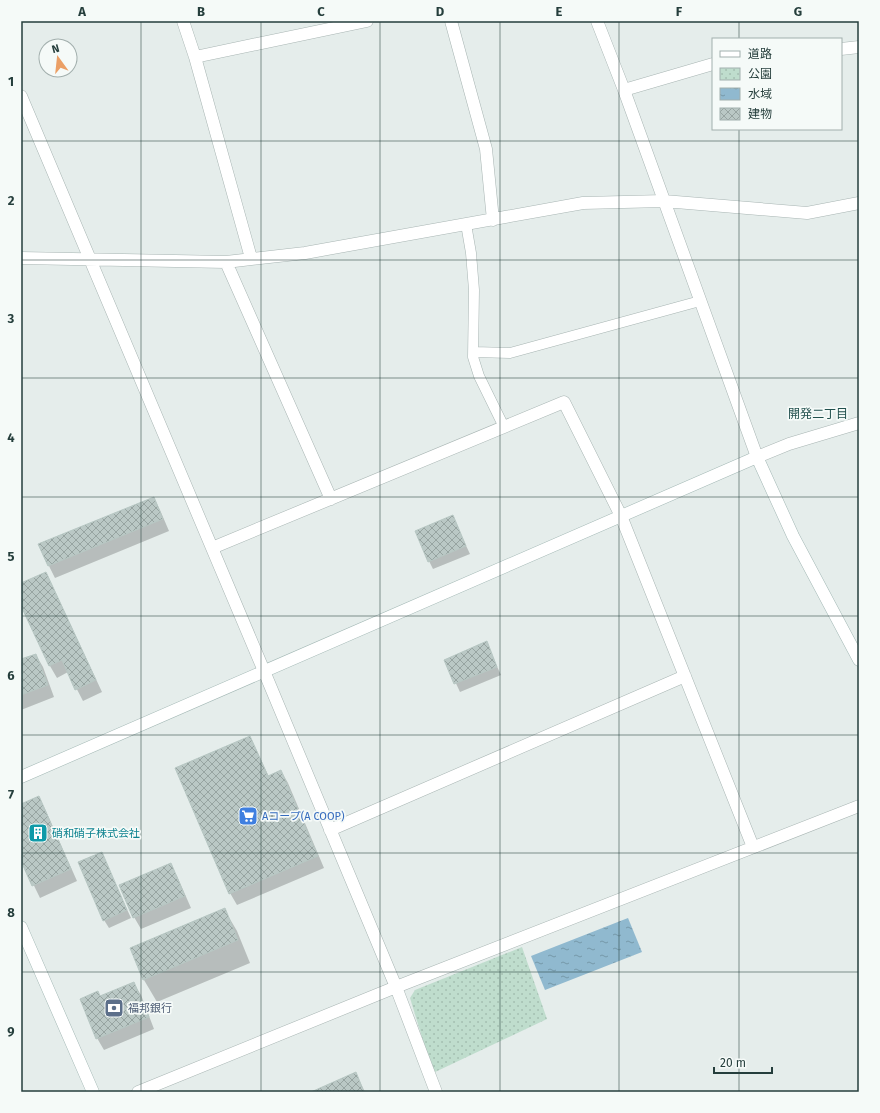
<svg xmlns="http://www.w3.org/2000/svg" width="880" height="1113" font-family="'Fira Sans','Noto Sans JP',sans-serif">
<defs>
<pattern id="park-dots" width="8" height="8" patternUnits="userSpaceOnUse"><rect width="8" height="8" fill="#bfddcd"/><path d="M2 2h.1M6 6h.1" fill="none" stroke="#a4bfb1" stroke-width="1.8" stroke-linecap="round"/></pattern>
<pattern id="water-ripples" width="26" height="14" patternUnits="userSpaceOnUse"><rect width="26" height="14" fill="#90b9cf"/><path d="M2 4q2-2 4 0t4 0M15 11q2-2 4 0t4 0" fill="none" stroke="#7598a9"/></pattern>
<pattern id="building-cross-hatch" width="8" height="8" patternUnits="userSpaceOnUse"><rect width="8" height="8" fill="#bac8c5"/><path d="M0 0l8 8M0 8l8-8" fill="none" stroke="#97a4a1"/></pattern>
</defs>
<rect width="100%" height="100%" fill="#e5edeb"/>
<path fill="url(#park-dots)" d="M522,947L547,1019L433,1073L410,998L415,990Z"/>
<path fill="url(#water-ripples)" d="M628,918L642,952L545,990L531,956Z"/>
<path fill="#0003" d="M154,498L160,510L169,531L55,578L49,566L40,544Z
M452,516L470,554L433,569L429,561Z
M46,573L52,585L102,692L83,701L68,672L57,678L50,666L21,603V584Z
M486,643L501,675L460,692L445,660Z
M36,655L43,667L54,697L21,710V661Z
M250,737L256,749L269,777L281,771L288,783L324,868L237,905L230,893Z
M38,797L45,809L77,881L40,898L21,859V805Z
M101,853L131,918L109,928L104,920Z
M170,864L177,876L191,908L141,929L134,917Z
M224,909L237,931L250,963L157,1002L144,980L131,948Z
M134,984L141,995L154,1029L104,1050L97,1038L100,997Z
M356,1074L365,1092H313Z"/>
<path fill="url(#building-cross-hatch)" stroke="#b7c7c3" d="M154,497L163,519L48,566L38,544Z
M453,515L466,546L428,562L415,531Z
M46,572L96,680L75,690L62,660L49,666L21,606V583Z
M487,641L497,667L454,684L444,660Z
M36,654L48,685L21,695V659Z
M250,736L268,776L281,770L318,856L229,894L175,768Z
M39,796L71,869L32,886L21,861V804Z
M102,852L127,910L103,921L78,862Z
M171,863L185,896L133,918L119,885Z
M225,908L238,940L143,980L130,948Z
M134,982L149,1017L96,1039L80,999L98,991L100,996Z
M356,1072L364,1092H311Z"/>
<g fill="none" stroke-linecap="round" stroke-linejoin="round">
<defs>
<path id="lane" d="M466,224L471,253L474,290L473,357L479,376L504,427
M474,352L510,353L700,301"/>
<path id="street" d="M183,21L195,57L251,258
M451,21L486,149L493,220
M597,21L624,90L757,457L789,444L859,423
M841,49L859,47
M195,57L367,21
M624,90L713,64
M21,96L264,671L396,987L436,1092
M21,258L226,262L305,253L583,203L664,201L807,213L859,203
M226,262L331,499
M212,548L564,402L621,516L753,847
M330,830L685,676
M138,1092L396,987L859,806"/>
<path id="secondary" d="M21,777L757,457L793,536L859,660
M21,927L93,1092"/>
</defs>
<use href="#lane" stroke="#a8b5b3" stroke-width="11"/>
<use href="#street" stroke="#a8b5b3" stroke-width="13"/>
<use href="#secondary" stroke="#a3b8b5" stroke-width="13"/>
<use href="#lane" stroke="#fff" stroke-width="10"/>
<use href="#street" stroke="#fff" stroke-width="12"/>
<use href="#secondary" stroke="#fff" stroke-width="12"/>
</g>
<path fill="none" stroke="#253e3c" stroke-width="1" stroke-opacity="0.55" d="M141,21V1092M261,21V1092M380,21V1092M500,21V1092M619,21V1092M739,21V39M739,129V1092M21,141H859M21,260H859M21,378H859M21,497H859M21,616H859M21,735H859M21,853H859M21,972H859"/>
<defs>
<symbol id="supermarket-square" viewBox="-11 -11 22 22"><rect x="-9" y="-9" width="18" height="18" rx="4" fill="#3f7fe0" stroke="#f5faf8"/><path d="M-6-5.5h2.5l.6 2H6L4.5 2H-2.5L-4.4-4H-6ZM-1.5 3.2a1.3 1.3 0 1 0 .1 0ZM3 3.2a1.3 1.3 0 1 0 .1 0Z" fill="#fff"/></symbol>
<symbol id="building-square" viewBox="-11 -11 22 22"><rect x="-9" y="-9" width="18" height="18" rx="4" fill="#0f9aa8" stroke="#f5faf8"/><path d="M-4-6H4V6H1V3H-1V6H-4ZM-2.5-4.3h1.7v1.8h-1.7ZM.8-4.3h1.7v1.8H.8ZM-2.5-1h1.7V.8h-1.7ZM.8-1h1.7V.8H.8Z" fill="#fff"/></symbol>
<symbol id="bank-square" viewBox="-11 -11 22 22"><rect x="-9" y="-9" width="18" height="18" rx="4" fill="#5c6f8a" stroke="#f5faf8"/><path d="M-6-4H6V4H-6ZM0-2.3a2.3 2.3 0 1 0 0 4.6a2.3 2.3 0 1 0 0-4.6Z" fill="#fff"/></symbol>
</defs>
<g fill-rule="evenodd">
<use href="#supermarket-square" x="237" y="805" width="22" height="22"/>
<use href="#building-square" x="27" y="822" width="22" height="22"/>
<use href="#bank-square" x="103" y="997" width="22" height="22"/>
</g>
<g text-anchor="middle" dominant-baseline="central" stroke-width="3.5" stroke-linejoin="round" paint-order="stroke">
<g font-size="11" fill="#366cbe" stroke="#f5faf8" text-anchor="start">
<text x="262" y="816">Aコープ(A COOP)</text>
</g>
<g font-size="11" fill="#0d838f" stroke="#f5faf8" text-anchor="start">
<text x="52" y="833">硝和硝子株式会社</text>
</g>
<g font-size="11" fill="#4e5e75" stroke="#f5faf8" text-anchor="start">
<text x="128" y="1008">福邦銀行</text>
</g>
<g font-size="12" fill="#21504d" stroke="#f5faf8">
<text x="818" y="414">開発二丁目</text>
</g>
</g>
<rect width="880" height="1113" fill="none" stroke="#f5faf8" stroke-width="44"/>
<rect x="712" y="38" width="130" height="92" fill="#f5faf8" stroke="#a2afad"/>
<rect x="720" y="51" width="20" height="6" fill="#ffffff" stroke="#a2afad"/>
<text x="748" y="58" font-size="12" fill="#253e3c">道路</text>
<rect x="720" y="68" width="20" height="12" fill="url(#park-dots)" stroke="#a2afad"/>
<text x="748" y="78" font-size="12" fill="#253e3c">公園</text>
<rect x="720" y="88" width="20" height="12" fill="url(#water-ripples)" stroke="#a2afad"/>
<text x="748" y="98" font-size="12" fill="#253e3c">水域</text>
<rect x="720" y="108" width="20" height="12" fill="url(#building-cross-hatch)" stroke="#a2afad"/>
<text x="748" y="118" font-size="12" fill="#253e3c">建物</text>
<g transform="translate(58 58) rotate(345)"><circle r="19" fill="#f5faf8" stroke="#a2afad"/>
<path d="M0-3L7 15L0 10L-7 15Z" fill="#eb9f65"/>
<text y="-6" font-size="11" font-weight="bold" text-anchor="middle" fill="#253e3c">N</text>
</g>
<path d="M714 1067v6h58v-6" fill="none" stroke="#253e3c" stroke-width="2"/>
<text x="720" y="1067" font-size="12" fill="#253e3c" stroke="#f5faf8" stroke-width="3" paint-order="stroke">20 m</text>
<rect x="22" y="22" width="836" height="1069" fill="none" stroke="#253e3c" stroke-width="1.5"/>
<g font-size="13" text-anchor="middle" font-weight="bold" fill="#253e3c">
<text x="82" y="16">A</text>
<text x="201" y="16">B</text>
<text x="321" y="16">C</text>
<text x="440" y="16">D</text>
<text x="559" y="16">E</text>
<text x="679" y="16">F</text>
<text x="798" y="16">G</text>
<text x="11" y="86">1</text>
<text x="11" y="205">2</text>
<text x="11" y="323">3</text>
<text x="11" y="442">4</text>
<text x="11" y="561">5</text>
<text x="11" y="680">6</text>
<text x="11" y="799">7</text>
<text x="11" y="917">8</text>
<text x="11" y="1036">9</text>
</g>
</svg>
